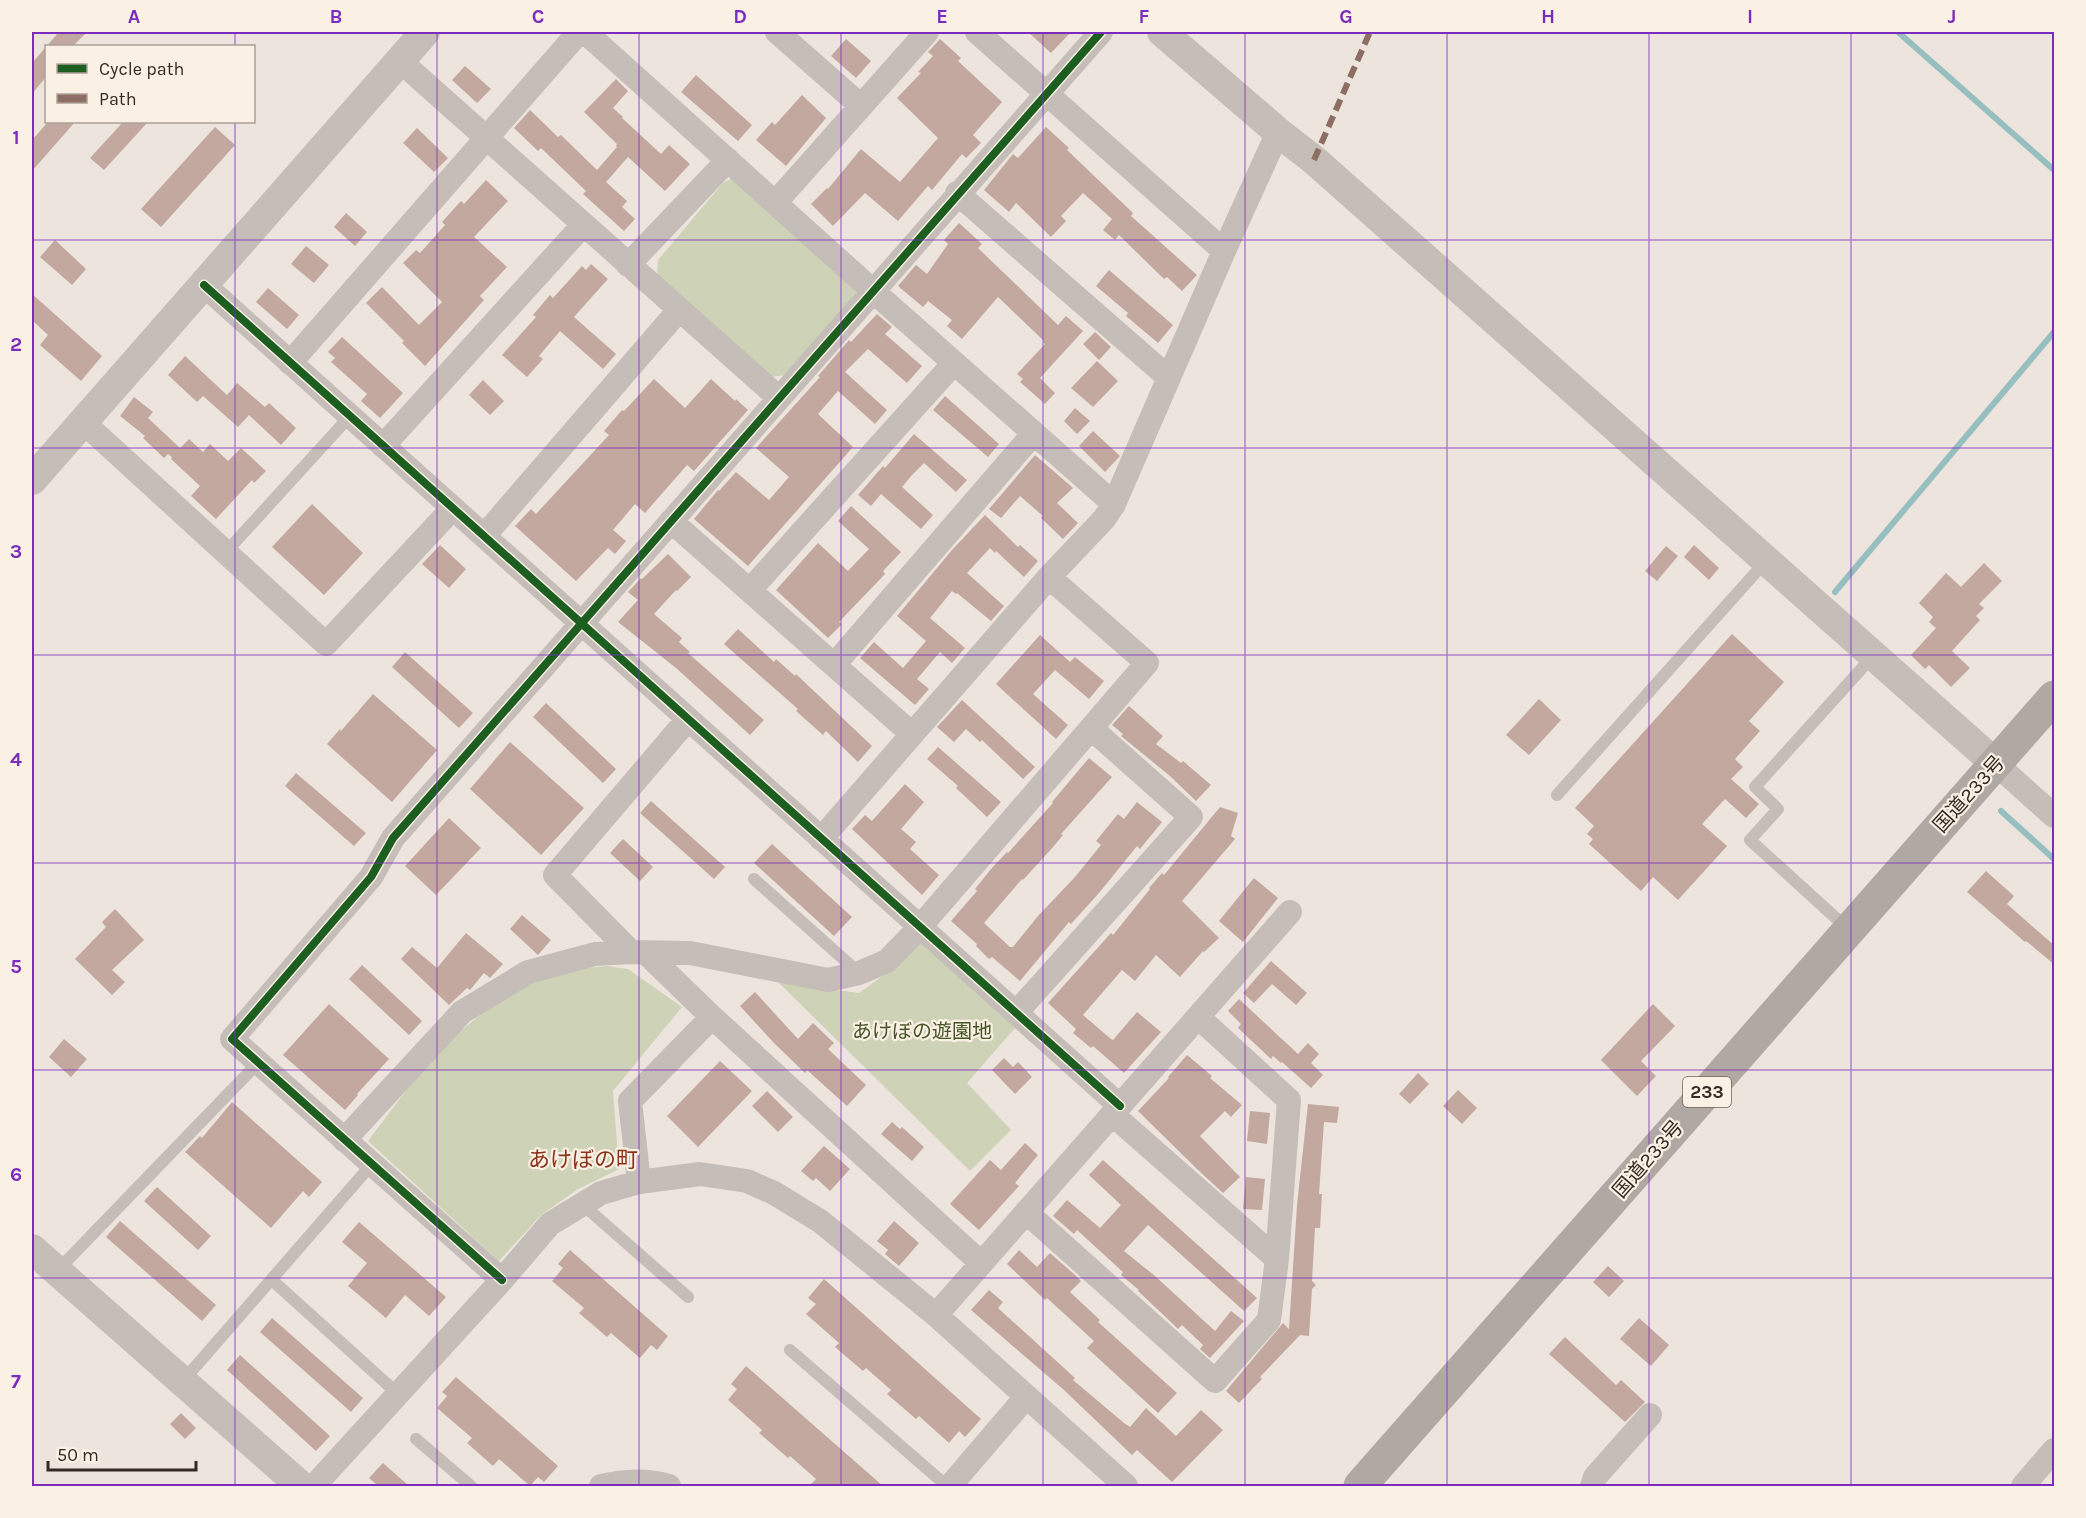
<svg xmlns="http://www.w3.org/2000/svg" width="2086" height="1518" font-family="Karla,'Noto Sans JP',sans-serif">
<rect width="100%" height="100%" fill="#ede5dd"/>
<path fill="#ced2b6" d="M733,178L853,285L857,295L786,375L770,377L657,275L658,260L723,183Z
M923,941L1015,1028L967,1083L1011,1130L970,1171L778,982L859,993L895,967Z
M607,966L628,969L682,1007L613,1091L619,1169L578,1189L541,1215L499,1261L368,1141L435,1052L491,1006L552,971Z"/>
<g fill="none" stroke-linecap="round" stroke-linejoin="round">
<path stroke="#98bfbf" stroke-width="6" d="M1898,32L2054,170
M1835,592L2054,332
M2001,811L2054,859"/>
</g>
<path fill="#c2a89e" d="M59,32H87L73,46H46V77L32,94V63Z
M1028,32H1071L1051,53Z
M846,39L871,61L856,78L831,56Z
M940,39L961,58L958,61L1002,102L973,135L981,143L966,158L962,154L932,190L928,186L898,221L865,193L833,226L811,204L827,188L828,189L861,149L900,182L938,138L897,98L921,73L918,72L933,56L928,52Z
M465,66L491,89L477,103L452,80Z
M696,75L752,125L738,141L681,92Z
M616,79L628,91L613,108L623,117L622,118L661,154L669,145L690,164L665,191L628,157L606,182L627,201L622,207L635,219L624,231L583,194L586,191L541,148L538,151L514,128L530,110L558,137L561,135L597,170L617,147L616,146L617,144L584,112Z
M802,95L826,118L786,166L756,140L772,122L775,125Z
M48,122H75L32,171V140Z
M123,122H148L104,170L90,158Z
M215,127L235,145L161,227L141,209Z
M1046,127L1069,148L1067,150L1133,213L1131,216L1197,275L1182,291L1167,277L1164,279L1119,235L1115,240L1103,230L1112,219L1083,193L1061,216L1066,221L1051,237L1016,203L1009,212L984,190L1013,154L1018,158Z
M417,128L448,158L434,172L403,143Z
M486,180L508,201L474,237L507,267L480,296L484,300L425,366L402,343L404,341L366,303L382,287L419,325L442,302L403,263L416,250L420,253L445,225L442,222L461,201L464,204Z
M346,213L367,232L355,246L334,227Z
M959,223L982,244L978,248L1058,325L1066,316L1083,331L1040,378L1055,393L1045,404L1020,382L1023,379L1017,374L1045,344L1043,342L1044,341L998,297L962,339L947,326L952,320L928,301L923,307L898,286L916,265L927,274L948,244L944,240Z
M55,240L86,269L72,285L40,257Z
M306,246L329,265L314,283L291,264Z
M591,264L608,279L574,317L616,354L603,369L560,331L539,356L543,359L527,377L502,355L536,317L533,315L550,295L553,298L582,266L586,270Z
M1109,270L1173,325L1158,343L1126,316L1128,313L1096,286Z
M268,288L299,315L287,329L256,302Z
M32,294L102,356L81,381L40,345L48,335L32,320Z
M877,314L892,327L885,334L922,366L907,383L868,349L845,372L887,410L875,424L838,391L818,414L853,447L748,566L694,519L718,490L719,491L736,472L769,500L789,477L756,448L820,377L818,376L849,340L851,342Z
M1095,332L1111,347L1099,360L1083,344Z
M342,337L403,393L380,418L361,401L367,394L331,362L335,358L328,352Z
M185,356L227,395L237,383L265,407L269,403L296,428L281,445L249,415L238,427L203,396L197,402L168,375Z
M1097,361L1118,381L1093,407L1071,388Z
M654,379L685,408L711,379L735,401L736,399L748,410L694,471L687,465L645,513L635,504L613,530L626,541L615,554L608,548L576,581L515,526L531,509L536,514L609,435L604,431L622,410L624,411Z
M483,380L504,401L490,415L469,395Z
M945,396L999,444L988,457L933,410Z
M134,397L153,412L148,418L180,448L189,439L203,452L210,444L228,461L241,448L266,471L254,483L252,480L216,519L191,496L200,486L171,459L172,457L168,454L164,458L143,438L145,436L120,416Z
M1075,408L1090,421L1077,434L1064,421Z
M1093,431L1120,456L1105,472L1079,446Z
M914,434L967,480L956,492L924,463L912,475L902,487L933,515L921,529L881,494L871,506L858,495L883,466L885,468Z
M1035,455L1073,488L1057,503L1078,523L1063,539L1041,518L1043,516L1020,496L1001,518L989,509Z
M312,504L363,553L324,595L272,547Z
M851,506L901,552L883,571L885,574L839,622L842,624L828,638L776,590L818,543L848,571L869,549L838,521Z
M985,515L1018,547L1020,545L1038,561L1024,577L996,551L995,553L990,548L967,573L1004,606L991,621L957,593L956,594L952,591L930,618L965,648L952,663L940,652L917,679L929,689L915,705L860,658L874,642L903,668L926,641L897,616L952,550Z
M440,545L466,569L449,588L422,564Z
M1694,545L1719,568L1709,580L1684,557Z
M1666,546L1678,556L1657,581L1645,571Z
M668,554L691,577L677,591L676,590L654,614L682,638L679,642L690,652L688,653L764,720L750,735L676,668L618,622L638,600L628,592L641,578L642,579Z
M1984,563L2002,581L1979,604L1984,608L1976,616L1980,620L1952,651L1970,668L1951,687L1929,665L1925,669L1911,655L1936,628L1929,622L1933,617L1919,603L1946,573L1961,587Z
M738,629L774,662L776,659L795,676L796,674L872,746L858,762L826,731L823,735L796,711L798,709L724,644Z
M1732,634L1784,682L1749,721L1760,731L1735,759L1743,767L1731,779L1759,804L1746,818L1725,799L1702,824L1727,846L1678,900L1653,877L1641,891L1589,844L1593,839L1587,834L1594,826L1575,808Z
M1040,635L1070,662L1075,657L1104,681L1089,699L1055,670L1033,694L1068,725L1056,739L996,684Z
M405,652L473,713L459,728L392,667Z
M373,694L437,750L392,802L327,744L340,729L341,731Z
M1539,699L1561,720L1529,755L1506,735Z
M962,700L1035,767L1023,779L982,740L980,742L966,729L954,742L937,727Z
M546,703L616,769L603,783L533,717Z
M1129,706L1163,736L1156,744L1181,763L1183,761L1211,785L1196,801L1170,776L1121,736L1123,734L1112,725Z
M510,742L584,808L541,855L470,789Z
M938,747L1001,802L987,817L956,788L958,786L927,759Z
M1089,758L1112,777L1061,834L1063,835L1053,847L1023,880L1022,879L984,923L1010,947H1013L1038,916L1075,877L1101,845L1096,841L1118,814L1124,819L1137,802L1162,822L1140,849L1137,846L1099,893L1071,924L1069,922L1020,981L992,957L989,959L976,946L977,944L951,921L977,891L975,889L991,869L1007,852L1008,853L1053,803L1052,802Z
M296,773L366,833L354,846L285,786Z
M905,784L924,802L901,829L916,842L910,849L939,875L922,895L852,829L865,815L872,821Z
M651,801L725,867L714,879L640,813Z
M1220,807L1238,813L1231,836L1235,839L1182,901L1219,938L1204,952L1203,951L1180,977L1156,955L1135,981L1122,970L1083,1015L1111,1039L1113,1040L1137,1012L1161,1032L1124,1073L1093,1046L1091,1048L1073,1033L1076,1029L1048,1003L1111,933L1113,935L1150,889L1149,888L1162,873L1164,875Z
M449,818L481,848L436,895L405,866Z
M623,839L653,867L640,881L610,853Z
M772,844L852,917L834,936L754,863Z
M1986,871L2014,896L2007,904L2055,946V965L2026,941L2025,942L1967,892Z
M1254,878L1278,898L1243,942L1219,921Z
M115,909L144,940L112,970L125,982L112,995L75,959L106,927L102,922Z
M522,915L551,940L538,955L510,929Z
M466,933L503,964L490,978L484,973L470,990L467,988L449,1005L401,959L412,947L437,968Z
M1271,961L1307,993L1296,1005L1272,984L1254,1003L1243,993Z
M362,965L422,1021L409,1035L349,979Z
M755,992L798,1039L813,1023L834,1043L828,1049L866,1085L847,1106L807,1070L805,1073L773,1042L740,1006Z
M1239,999L1298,1054L1308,1043L1319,1054L1311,1063L1323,1075L1311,1088L1282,1062L1281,1063L1273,1056L1271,1059L1238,1028L1241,1024L1228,1011Z
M329,1004L389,1059L357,1094L358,1095L345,1110L283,1055Z
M1653,1004L1675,1026L1641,1061L1656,1076L1637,1096L1601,1060Z
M64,1039L87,1059L71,1077L49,1057Z
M1187,1055L1212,1076L1210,1078L1242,1105L1231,1117L1225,1111L1200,1136L1240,1177L1223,1193L1197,1169L1138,1111L1169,1078L1168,1077Z
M1004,1058L1013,1067L1018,1062L1032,1077L1015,1094L992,1070Z
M720,1061L752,1091L698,1147L667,1116Z
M1418,1073L1429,1084L1410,1104L1399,1094Z
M1458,1090L1477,1108L1462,1124L1443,1106Z
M767,1091L793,1117L778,1132L752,1106Z
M232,1102L322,1182L309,1197L303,1191L271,1228L185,1152L200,1136L202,1138Z
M1308,1104L1339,1107L1337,1123L1324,1122L1319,1194H1322L1320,1228H1315L1312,1281L1316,1285L1312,1289L1309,1336L1300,1335L1260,1377L1262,1379L1239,1403L1226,1391L1283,1323L1289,1329L1297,1205Z
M1250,1111L1270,1113L1267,1144L1247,1141Z
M892,1122L900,1129L902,1127L924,1147L912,1161L881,1134Z
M1025,1143L1038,1155L1015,1183L1019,1186L979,1230L950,1204L990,1160L1001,1170Z
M824,1146L850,1169L830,1191L816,1178L813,1181L801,1171Z
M1103,1160L1257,1298L1244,1311L1148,1225L1124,1251L1155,1276L1215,1331L1231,1311L1244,1321L1210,1358L1200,1349L1203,1345L1182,1325L1178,1329L1173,1324L1138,1291L1139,1290L1121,1275L1123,1272L1077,1230L1074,1234L1053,1216L1067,1200L1100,1228L1121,1205L1089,1175Z
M1246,1177L1265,1179L1262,1210L1243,1209Z
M157,1187L211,1236L198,1250L144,1201Z
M120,1221L216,1305L202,1321L106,1237Z
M894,1221L919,1243L899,1266L885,1254L888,1250L877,1241Z
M359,1222L446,1297L429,1316L405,1295L386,1318L348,1286L367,1263L342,1242Z
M570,1250L668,1336L657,1350L651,1345L640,1358L611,1333L607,1337L579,1313L584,1308L552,1281L563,1268L558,1264Z
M1019,1250L1037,1267L1050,1253L1074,1274L1081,1281L1070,1292L1100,1320L1098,1322L1177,1393L1158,1413L1087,1348L1094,1341L1047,1298L1045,1300L1007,1264Z
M1608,1266L1624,1281L1609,1297L1593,1282Z
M824,1279L981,1419L965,1437L959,1431L949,1443L919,1416L916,1419L887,1394L891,1390L866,1368L863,1371L835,1347L839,1343L806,1314L816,1304L808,1298Z
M989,1290L1003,1302L998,1308L1075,1378L1073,1380L1124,1423L1130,1427L1146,1408L1176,1436L1201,1410L1223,1430L1172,1482L1137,1450L1132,1455L1064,1390L971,1310Z
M272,1318L363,1398L351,1412L260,1332Z
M1639,1318L1669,1345L1651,1366L1620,1339Z
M1565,1337L1616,1385L1621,1380L1645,1402L1625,1422L1549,1354Z
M240,1355L330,1436L316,1451L227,1370Z
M746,1366L883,1486H809L816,1479L790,1456L788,1458L759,1433L762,1430L728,1400L737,1389L731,1384Z
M456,1377L558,1466L544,1482L538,1477L530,1486L499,1459L493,1466L467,1443L472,1438L437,1408L447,1396L442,1392Z
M181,1413L196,1428L185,1439L170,1424Z
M383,1463L409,1486H378L369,1478Z"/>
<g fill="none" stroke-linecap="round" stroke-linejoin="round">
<path stroke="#c5bdb7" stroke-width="12" d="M226,552L350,416
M1557,795L1766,561
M754,879L859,973
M1848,929L1750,840L1778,809L1755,787L1873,656
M582,1204L688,1297
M57,1271L258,1063
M272,1280L398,1394
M790,1350L947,1486
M182,1382L372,1164
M416,1439L471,1486"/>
<path stroke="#c5bdb7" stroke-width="24" d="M585,32L873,291L1114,504
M777,32L861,106
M977,32L1224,251
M399,60L779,398
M957,193L1169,378
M775,203L927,32
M628,265L728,160
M204,285L1120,1106
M290,363L579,32
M83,422L326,644L453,508
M383,446L583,225
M671,521L912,734
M484,536L679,310
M750,590L954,363
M834,665L1034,433
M1996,764L2054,816
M821,839L1049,577L1104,519L1114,504L1224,251L1278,132
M631,952L555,875L688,719
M646,953L712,1017L981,1263
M1016,1013L1191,817L1092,729
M1112,1114L1277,1259
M344,1140L462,1012L528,972L595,954L631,952L690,953L828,980L859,973L887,961L920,927L1147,663L1049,577
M639,1182L630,1101L712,1017
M1026,1212L1215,1381L1269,1320L1277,1259L1289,1100L1198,1017
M502,1280L232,1039L371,877L393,838L1101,32
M936,1315L1290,912
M314,1486L502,1280L550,1224L601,1193L639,1182L700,1174L747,1181L774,1193L820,1221L936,1315L1126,1486
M601,1486C625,1481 645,1479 669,1486
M950,1486L1026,1397
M1592,1486L1595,1477L1650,1415
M2023,1486L2054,1450"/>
<path stroke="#c5bdb7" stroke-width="30" d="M1162,32L1278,132L1314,160L1996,764
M32,480L425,32
M32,1249L301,1486"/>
<path stroke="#b0a8a2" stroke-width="33" d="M1360,1486L2054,697"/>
<path stroke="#8d6e63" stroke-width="6" stroke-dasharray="12 6" stroke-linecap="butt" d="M1314,160L1370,32"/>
<defs>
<path id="cycleway" d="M204,285L1120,1106
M502,1280L232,1039L371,877L393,838L1101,32"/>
</defs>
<use href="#cycleway" stroke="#faf0e4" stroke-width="11"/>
<use href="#cycleway" stroke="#1b5e20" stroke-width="8"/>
</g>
<path fill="none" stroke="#7b2cbf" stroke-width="1.5" stroke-opacity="0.55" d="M235,32V46M437,32V1486M639,32V1486M841,32V1486M1043,32V1486M1245,32V1486M1447,32V1486M1649,32V1486M1851,32V1486M235,122V1486M32,240H2054M32,448H2054M32,655H2054M32,863H2054M32,1070H2054M32,1278H2054"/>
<g text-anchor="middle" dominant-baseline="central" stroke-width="4.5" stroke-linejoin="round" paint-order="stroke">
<rect fill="#faf0e4" stroke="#71655e" stroke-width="1.5" x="1683" y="1077" width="48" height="30" rx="4.5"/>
<g font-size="18" font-weight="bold" fill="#362a25">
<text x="1707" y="1092">233</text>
</g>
<g font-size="20" fill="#362a25" stroke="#faf0e4">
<text transform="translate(1969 794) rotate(-48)">国道233号</text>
<text transform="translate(1648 1159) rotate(-49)">国道233号</text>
</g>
<g font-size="20" fill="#455527" stroke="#faf0e4">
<text x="922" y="1031">あけぼの遊園地</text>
</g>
<g font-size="22" fill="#8a3319" stroke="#faf0e4">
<text x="583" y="1160">あけぼの町</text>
</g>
</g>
<rect width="2086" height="1518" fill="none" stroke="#faf0e4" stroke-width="66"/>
<rect x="45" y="45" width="210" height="78" fill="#faf0e4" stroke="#aca198" stroke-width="1.5"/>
<rect x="57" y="64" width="30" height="9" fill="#1b5e20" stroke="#aca198" stroke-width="1.5"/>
<text x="99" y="75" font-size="18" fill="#362a25">Cycle path</text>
<rect x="57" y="94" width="30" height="9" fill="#8d6e63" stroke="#aca198" stroke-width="1.5"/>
<text x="99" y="105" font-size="18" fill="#362a25">Path</text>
<path d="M48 1461v9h148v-9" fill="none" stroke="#362a25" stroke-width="3"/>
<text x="57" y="1461" font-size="18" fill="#362a25" stroke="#faf0e4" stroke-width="4.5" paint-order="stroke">50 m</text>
<rect x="33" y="33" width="2020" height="1452" fill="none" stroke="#7b2cbf" stroke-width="2"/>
<g font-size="20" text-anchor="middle" font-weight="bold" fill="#7b2cbf">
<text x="134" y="23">A</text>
<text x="336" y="23">B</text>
<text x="538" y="23">C</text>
<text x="740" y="23">D</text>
<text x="942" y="23">E</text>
<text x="1144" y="23">F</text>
<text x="1346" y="23">G</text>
<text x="1548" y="23">H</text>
<text x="1750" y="23">I</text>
<text x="1952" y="23">J</text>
<text x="16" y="144">1</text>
<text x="16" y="351">2</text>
<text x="16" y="558">3</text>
<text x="16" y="766">4</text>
<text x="16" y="973">5</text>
<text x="16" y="1181">6</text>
<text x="16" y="1388">7</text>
</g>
</svg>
